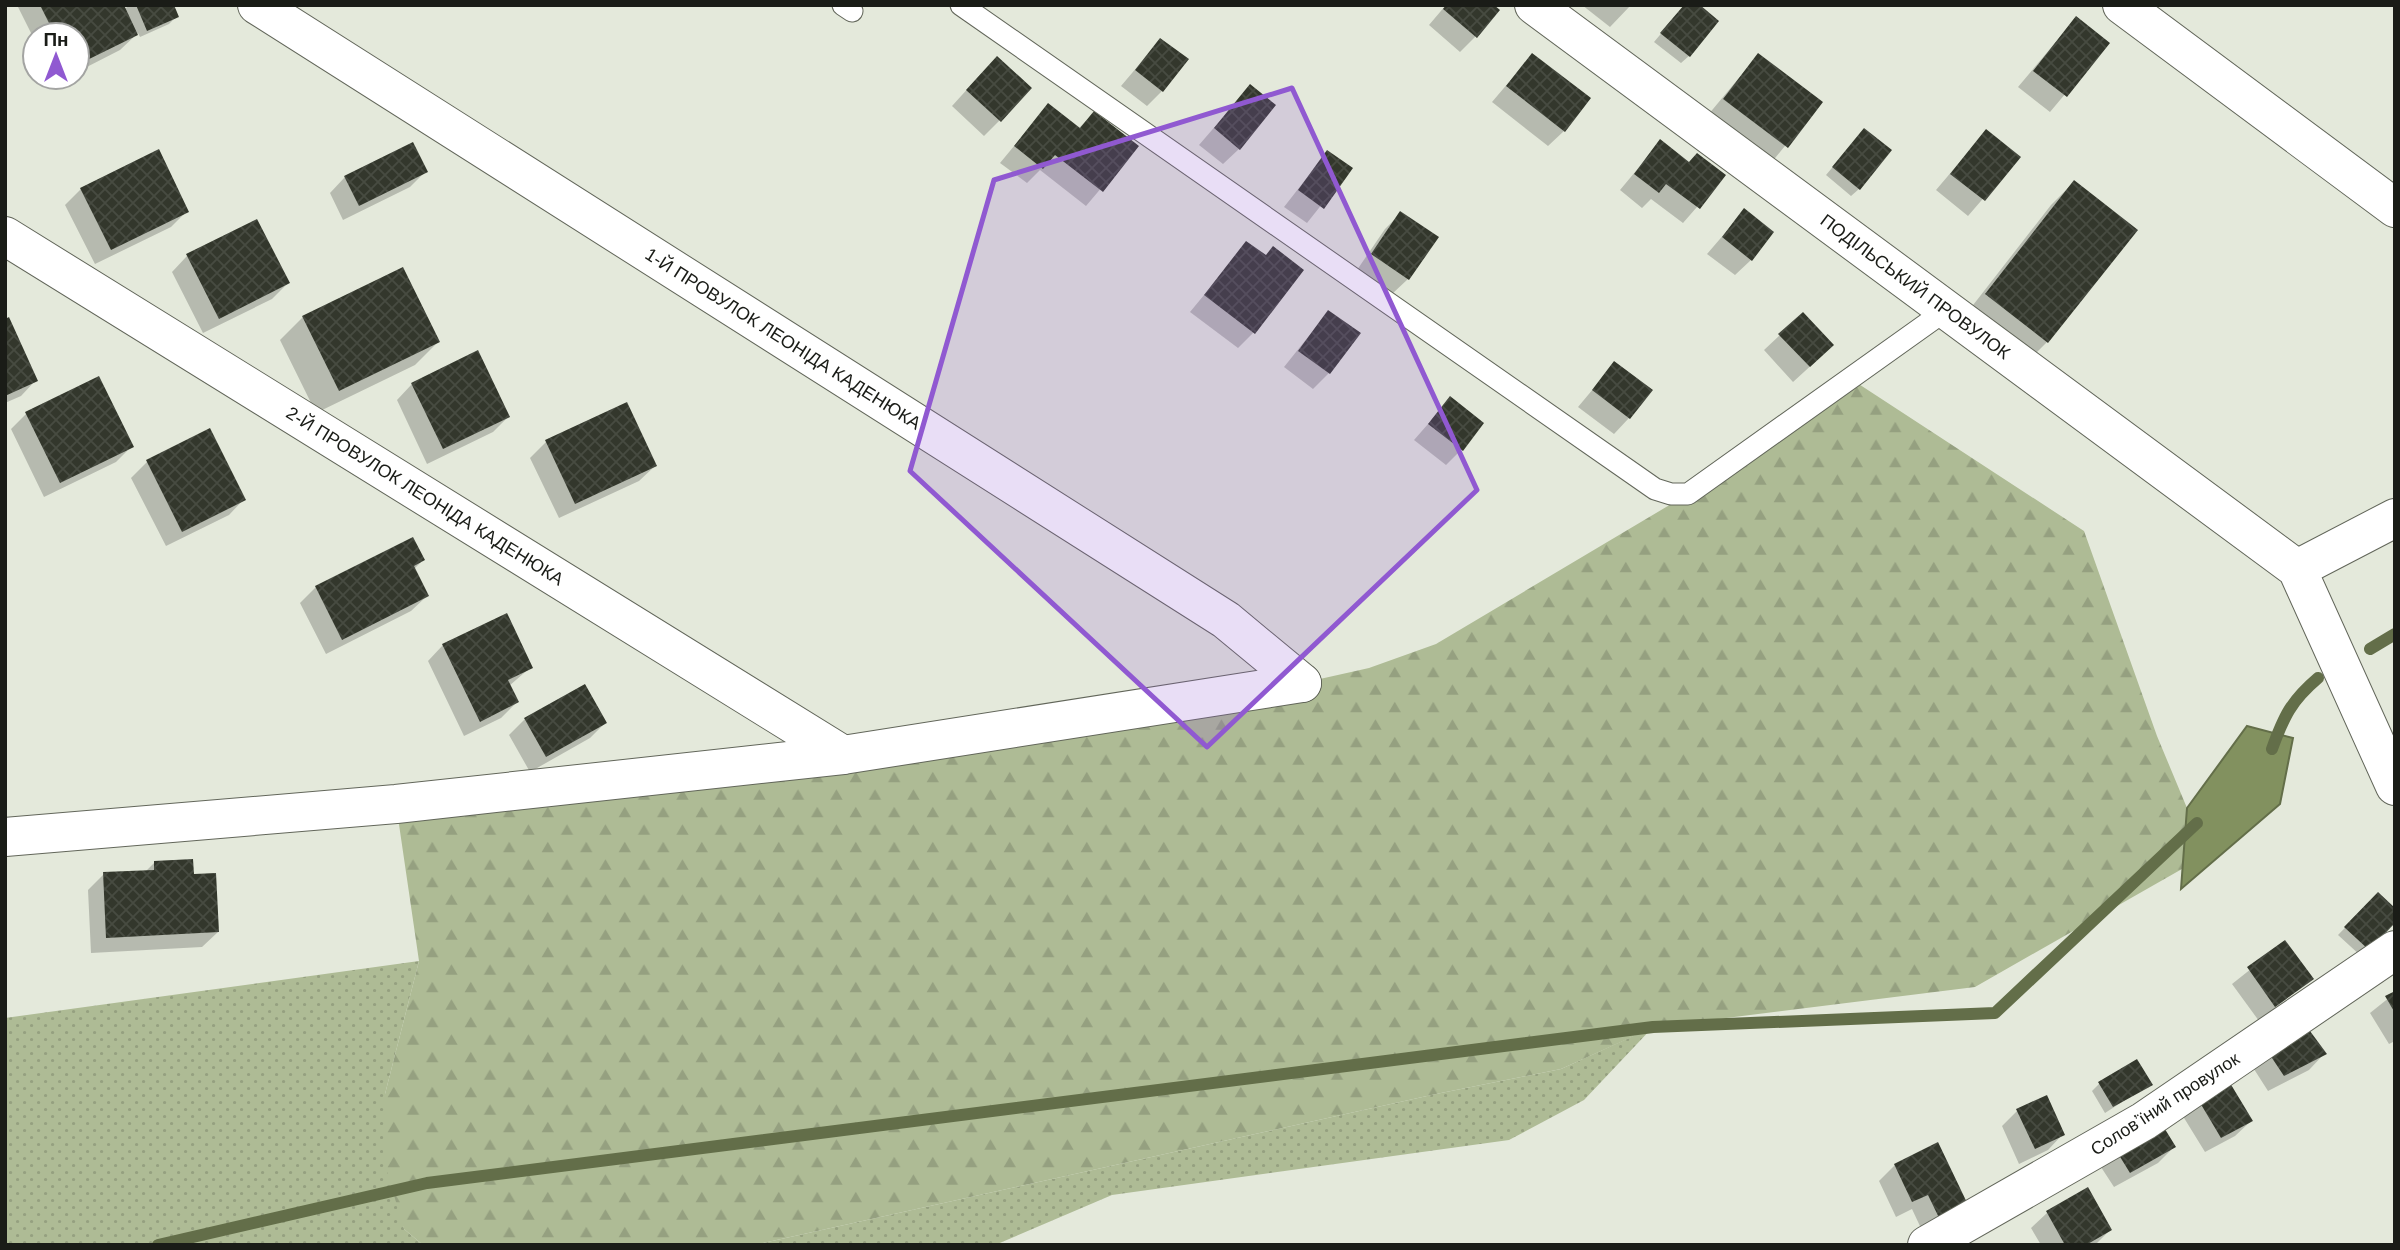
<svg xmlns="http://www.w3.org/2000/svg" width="2400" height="1250" font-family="Arial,sans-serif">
<defs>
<pattern id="grass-dots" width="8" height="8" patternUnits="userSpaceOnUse" patternTransform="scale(1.75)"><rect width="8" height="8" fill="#aebb95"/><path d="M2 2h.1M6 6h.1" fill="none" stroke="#95a080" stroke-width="1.8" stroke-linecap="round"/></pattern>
<pattern id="forest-firs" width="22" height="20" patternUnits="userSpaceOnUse" patternTransform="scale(1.75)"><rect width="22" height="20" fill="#aebb95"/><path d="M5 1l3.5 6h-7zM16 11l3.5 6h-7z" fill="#95a080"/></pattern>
<pattern id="building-cross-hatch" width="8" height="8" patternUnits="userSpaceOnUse" patternTransform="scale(1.75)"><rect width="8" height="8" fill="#33372c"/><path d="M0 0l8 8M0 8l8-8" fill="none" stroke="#474b41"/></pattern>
</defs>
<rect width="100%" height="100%" fill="#e4e9db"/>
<path fill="url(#grass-dots)" d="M419,961L385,1094L404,1229L423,1245H5V1018Z
M1653,1027L1584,1100L1509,1140L1112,1195L995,1245H754L1436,1094L1561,1069Z"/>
<path fill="url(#forest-firs)" d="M1851,379L2084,531L2157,736L2187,808L2196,861L1975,987L1654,1027L1561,1069L1436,1094L754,1245H423L404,1229L383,1158L385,1094L419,961L396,804L1302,683L1369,668L1436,644L1688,494Z"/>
<path fill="#82915f" stroke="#636e49" stroke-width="2" d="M2247,726L2293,738L2280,804L2181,889L2187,808Z"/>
<path fill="#0003" d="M17,5H122L124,10L129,5H172L177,16L169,24L140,37L138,33L120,50L77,72V35H35V41Z
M1446,5L1476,36L1460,52L1429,25Z
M1582,5H1631L1610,27Z
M1685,5L1689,56L1681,63L1654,42Z
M2076,18L2108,43L2050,112L2018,87Z
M1160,40L1162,91L1147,106L1121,86Z
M1532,55L1564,131L1548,146L1492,102Z
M1758,55L1820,103L1771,163L1708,115Z
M981,74L1000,120L984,136L952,106Z
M53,77H66L55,82Z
M1250,86L1239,149L1223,164L1199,145Z
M1048,105L1078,129L1094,113L1136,147L1086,206L1040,170L1027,183L1000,163Z
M1986,131L2018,158L1968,216L1936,190Z
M1857,138L1859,189L1851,196L1826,175Z
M1660,142L1688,164L1724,176L1683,223L1651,199L1642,208L1620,190Z
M1327,152L1350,169L1307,223L1284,207Z
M426,171L410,187L343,220L330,193L345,177Z
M2074,182L2047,342L2024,365L1963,318L2051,205Z
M81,189L187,211L171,227L95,264L65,205Z
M1744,211L1751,260L1735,275L1707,254Z
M1401,213L1408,279L1392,294L1357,270L1385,229Z
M1247,243L1265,256L1253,333L1238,348L1190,312Z
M187,256L288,283L272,299L203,333L172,272Z
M1328,312L1329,373L1313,389L1284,367Z
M303,317L438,342L415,365L316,413L280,340Z
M5,321L36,380L21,396L5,403Z
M1780,335L1816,361L1793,382L1764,350Z
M1614,364L1629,418L1614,434L1578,407Z
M412,384L508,417L493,432L427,464L397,400Z
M1450,399L1461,450L1446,465L1414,440Z
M626,404L655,466L639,481L559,518L530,458L546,442Z
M26,414L132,446L116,462L44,497L11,429Z
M210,430L244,499L229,515L166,546L131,478L147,462Z
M423,560L414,569L427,596L411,611L326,654L300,603L316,587Z
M443,645L531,667L509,686L517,702L501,718L464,736L428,661Z
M525,719L605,723L590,738L530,772L509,735Z
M155,862L192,876L218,932L202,947L91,953L88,890L104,874L145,872Z
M2378,894L2395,910L2361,956L2338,935Z
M2285,942L2311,979L2259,1021L2232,984Z
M2395,993V1041L2389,1044L2370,1013Z
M2267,1050L2324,1054L2309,1070L2268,1091L2252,1066Z
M2227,1081L2251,1121L2235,1136L2205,1152L2181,1113Z
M2100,1083L2150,1084L2105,1113L2092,1091Z
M2017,1111L2063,1134L2048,1150L2019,1164L2002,1126Z
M1937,1145L1969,1210L1926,1239L1912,1209L1896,1217L1879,1181L1895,1165Z
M2174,1147L2158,1163L2114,1187L2099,1164L2115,1149Z
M2087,1190L2110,1230L2095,1245H2041L2031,1228L2047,1213Z"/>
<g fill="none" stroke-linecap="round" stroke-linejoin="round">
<path stroke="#636e49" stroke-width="12" d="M2370,649L2395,634
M2272,749C2284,716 2291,701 2318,678
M158,1245L427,1183L1653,1027L1995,1013L2197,823"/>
</g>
<path fill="url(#building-cross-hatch)" d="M40,5H124L138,35L77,65V35H55Z
M136,5H174L179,17L147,31Z
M1446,5H1494L1500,10L1477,38L1443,9Z
M1684,5H1700L1719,21L1690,57L1660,33Z
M2076,16L2110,43L2067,97L2033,71Z
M1160,38L1189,59L1163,92L1135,70Z
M1532,53L1591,98L1565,132L1506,86Z
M1758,53L1823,102L1788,148L1723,99Z
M997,56L1032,88L1001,122L966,90Z
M1250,84L1276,105L1240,150L1214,128Z
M1048,103L1080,128L1094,111L1139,146L1103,192L1055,155L1043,169L1014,146Z
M1864,128L1892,150L1860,190L1832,167Z
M1986,129L2021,157L1985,201L1950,174Z
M1660,139L1689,162L1697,153L1726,175L1700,209L1666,184L1659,193L1634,174Z
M413,142L428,172L359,206L344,176Z
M159,149L189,212L111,250L80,188Z
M1327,150L1353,168L1324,209L1298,190Z
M2074,180L2138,230L2048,343L1985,294Z
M1744,208L1774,232L1752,261L1722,237Z
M1400,211L1439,237L1409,280L1371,254Z
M257,219L290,283L219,319L186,254Z
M1246,241L1266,255L1273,246L1304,270L1255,334L1204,295Z
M403,267L440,342L339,391L302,316Z
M1328,310L1361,333L1330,374L1298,351Z
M1803,312L1834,345L1810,367L1778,334Z
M9,317L38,381L5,396V319Z
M478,350L510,417L443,449L411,383Z
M1614,361L1653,390L1630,419L1592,390Z
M99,376L134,447L60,483L25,412Z
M1450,396L1484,423L1463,451L1428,424Z
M627,402L657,466L575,504L545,440Z
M210,428L246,500L182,532L146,460Z
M413,537L425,560L414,566L429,596L342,640L315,586Z
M507,613L533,668L508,680L519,702L480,722L442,644Z
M585,684L607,723L546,757L524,718Z
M193,859L194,874L216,873L219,932L106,938L103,872L154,870V861Z
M2378,892L2395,908V923L2369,950L2344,927Z
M2285,940L2314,979L2275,1007L2247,967Z
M2395,991V1013L2385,996Z
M2307,1027L2327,1054L2284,1076L2266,1049Z
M2137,1059L2153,1085L2113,1107L2098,1082Z
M2227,1078L2253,1121L2221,1138L2196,1096Z
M2047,1095L2065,1135L2035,1149L2016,1109Z
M2160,1121L2176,1147L2130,1173L2114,1147Z
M1938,1142L1971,1211L1942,1224L1928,1195L1912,1202L1894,1164Z
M2088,1187L2112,1230L2086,1245H2065L2046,1211Z"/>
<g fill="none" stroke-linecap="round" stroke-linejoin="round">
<defs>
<path id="lane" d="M843,5L852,11
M961,5L1655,489L1671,494H1688L1949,308"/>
<g id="street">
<path id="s1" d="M257,5L1226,620L1302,683"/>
<path id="s2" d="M1534,5L2297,569L2395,786"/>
<path d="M2122,5L2395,208"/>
<path id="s3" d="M5,236L843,755"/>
<path d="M2297,569L2395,518"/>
<path d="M5,837L396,804L843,755L1302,683"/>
<path d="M1927,1245L2144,1121L2395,950"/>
</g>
</defs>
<use href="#lane" stroke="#62665a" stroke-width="23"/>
<use href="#street" stroke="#62665a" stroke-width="40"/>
<use href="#lane" stroke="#fff" stroke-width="21"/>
<use href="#street" stroke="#fff" stroke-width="38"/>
</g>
<path fill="#9059d1" fill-opacity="0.2" stroke="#9059d1" stroke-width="5" stroke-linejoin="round" d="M1292,88L1477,490L1207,747L910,471L994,180Z"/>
<g text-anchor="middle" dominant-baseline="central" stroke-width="7" stroke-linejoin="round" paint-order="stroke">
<g font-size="18" fill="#1a1c17" stroke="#fff">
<text stroke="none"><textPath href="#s2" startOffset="474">ПОДІЛЬСЬКИЙ ПРОВУЛОК</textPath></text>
<text stroke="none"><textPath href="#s1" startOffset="623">1-Й ПРОВУЛОК ЛЕОНІДА КАДЕНЮКА</textPath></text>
<text stroke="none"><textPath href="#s3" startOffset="494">2-Й ПРОВУЛОК ЛЕОНІДА КАДЕНЮКА</textPath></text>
<text transform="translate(2165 1104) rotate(-33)">Соловʼїний провулок</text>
</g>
</g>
<rect width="2400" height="1250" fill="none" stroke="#1a1c17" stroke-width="14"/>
<g transform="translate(56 56)"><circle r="33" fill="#ffffff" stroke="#a3a4a2" stroke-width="2"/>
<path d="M0-5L12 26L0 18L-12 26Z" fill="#9059d1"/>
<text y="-10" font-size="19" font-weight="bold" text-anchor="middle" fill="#1a1c17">Пн</text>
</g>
</svg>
